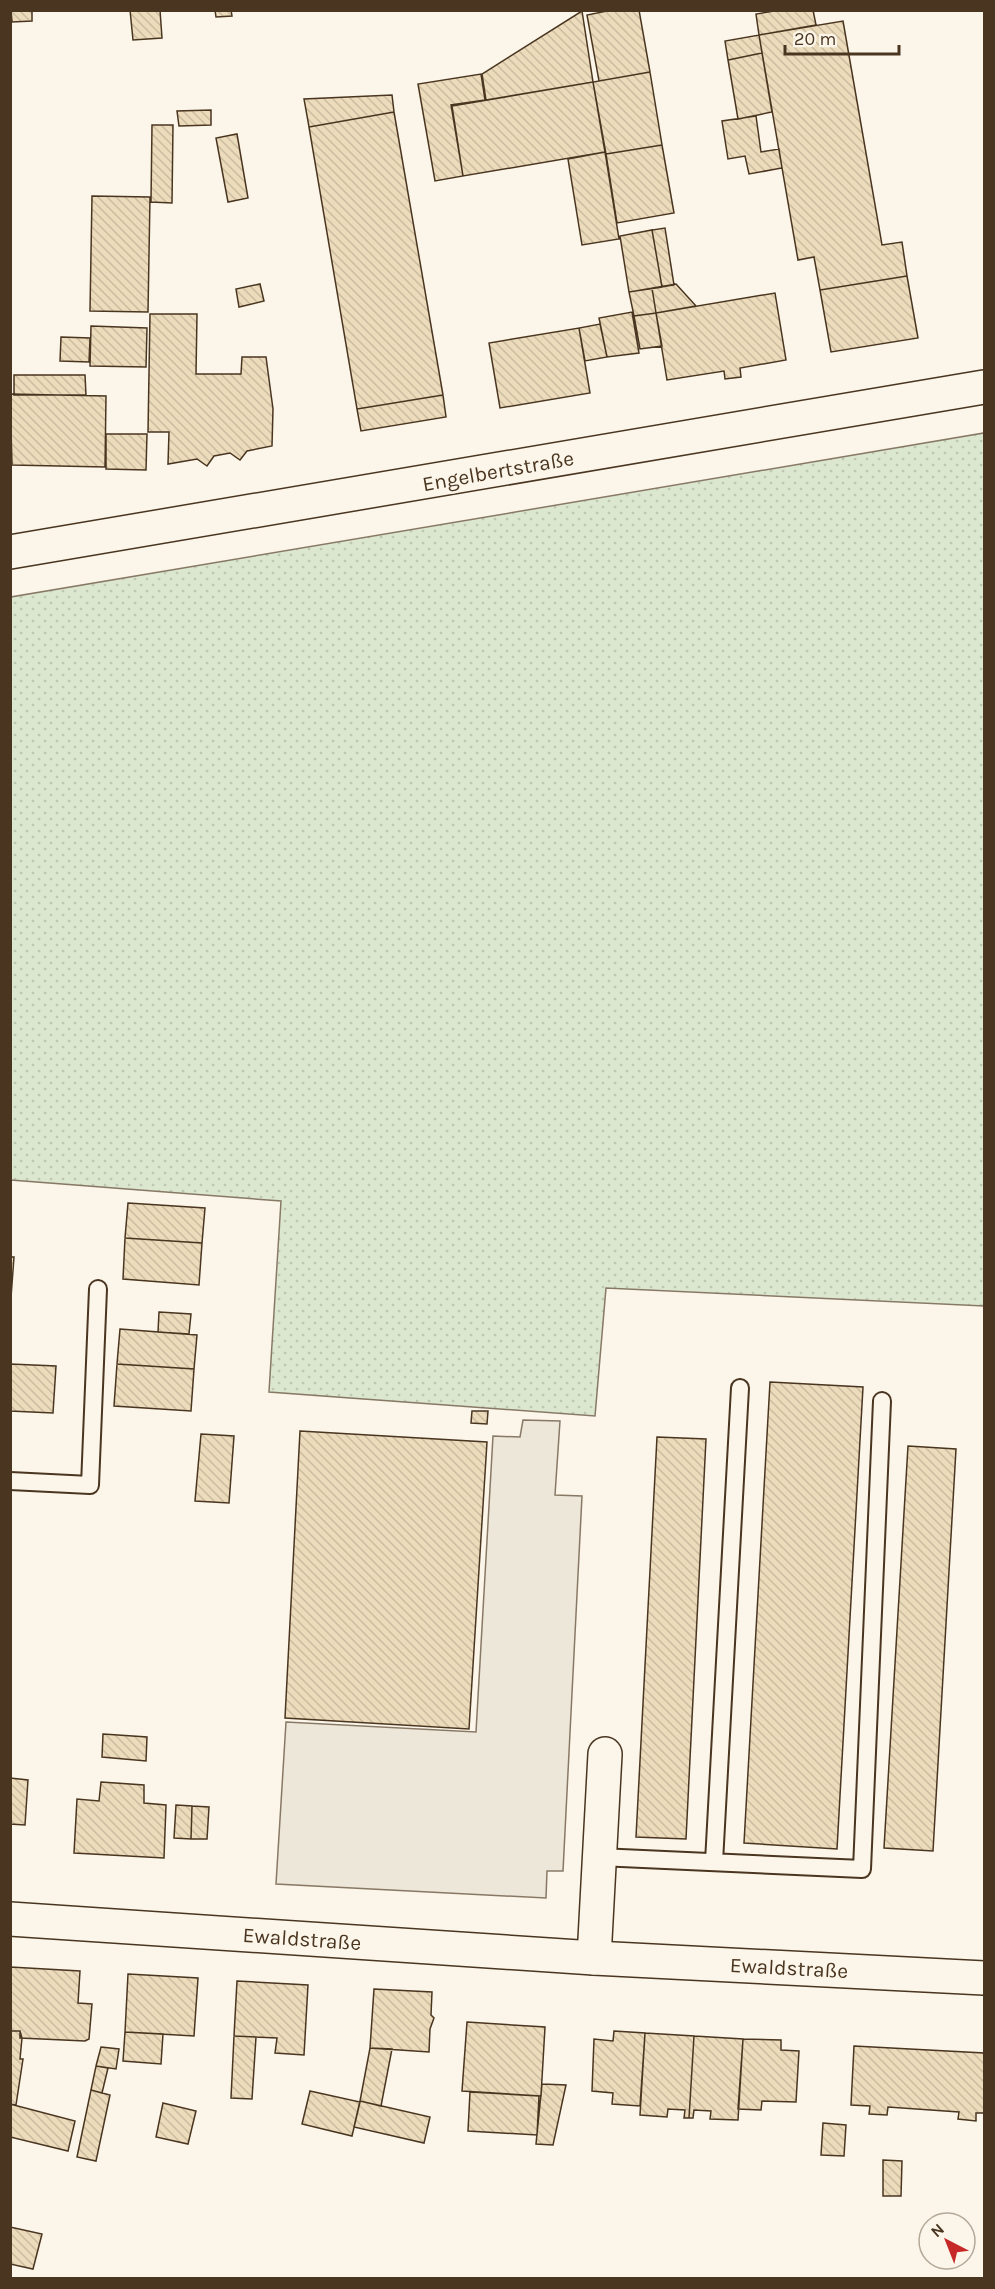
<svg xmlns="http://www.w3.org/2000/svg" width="995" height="2289" font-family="Karla,sans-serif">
<defs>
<pattern id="grass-dots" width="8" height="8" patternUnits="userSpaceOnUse" patternTransform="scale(1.5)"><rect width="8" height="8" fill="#dce7d0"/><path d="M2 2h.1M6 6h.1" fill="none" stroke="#bec7b2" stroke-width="1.8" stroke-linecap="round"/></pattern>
<pattern id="building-back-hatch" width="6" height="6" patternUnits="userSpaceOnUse" patternTransform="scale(1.5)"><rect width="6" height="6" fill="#ecdcbc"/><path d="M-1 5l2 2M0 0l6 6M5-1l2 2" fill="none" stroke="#ccbda1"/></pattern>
</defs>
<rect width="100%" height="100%" fill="#fbf6e9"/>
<path fill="url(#grass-dots)" stroke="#887966" stroke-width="1.5" d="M984,433V1306L606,1288L595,1416L269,1392L281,1201L11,1180V597Z"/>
<path fill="#ede7d9" stroke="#887966" stroke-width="1.5" d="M523,1420L560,1421L555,1495L582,1496L563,1871H547L546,1898L276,1884L286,1722L476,1732L493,1436L520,1437Z"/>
<path fill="url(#building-back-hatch)" stroke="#4a3520" stroke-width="1.5" d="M11,10H32V21L12,22Z
M130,10H160L162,38L133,40Z
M215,10H231L232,16L216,17Z
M612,10H639L650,72L599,81L587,15Z
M780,10H813L816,25L759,35L756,14Z
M582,11L593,82L486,100L482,74Z
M843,21L882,245L902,242L907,276L820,290L814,257L798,260L759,35Z
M759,35L762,53L728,60L725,41Z
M762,53L772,112L738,119L728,60Z
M650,72L662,145L606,154L593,82Z
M481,74L485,100L451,105L463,176L435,181L418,84Z
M593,82L605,152L463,176L452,106Z
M392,95L394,112L309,127L304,99Z
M211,110V125L179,126L177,111Z
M394,112L443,395L357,409L309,127Z
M756,116L761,152L779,149L782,168L749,174L745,156L728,159L722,121Z
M152,125H173L172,203L151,202Z
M237,134L248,198L228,202L216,138Z
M662,145L674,213L617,223L606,154Z
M605,152L619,239L582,245L568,159Z
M92,196L150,197L148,312L90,311Z
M665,228L674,285L662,287L652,230Z
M652,230L662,287L629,292L620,236Z
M907,276L918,338L831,352L820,290Z
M260,284L264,301L239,307L236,289Z
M676,284L696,306L656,313L652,288Z
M652,288L656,313L634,316L629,292Z
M775,293L786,360L740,368L741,377L725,379L724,371L667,380L656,313Z
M632,312L639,353L607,357L599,318Z
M656,313L662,346L640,349L634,316Z
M150,314H197L196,374H241L242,357H266L273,409L272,446L247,451L240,460L230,453L214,456L207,466L197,459L168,464L169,432H148Z
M600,324L607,357L585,361L579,328Z
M91,326L147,328L146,367L90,366Z
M579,328L590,393L500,408L489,343Z
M61,337L90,338L89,362L60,361Z
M14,375H85L86,395H14Z
M10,394L106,396L105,467L12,465Z
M443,395L446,417L361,431L357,409Z
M106,434H147L146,470L106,469Z
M128,1203L205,1208L202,1243L125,1238Z
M125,1238L202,1243L199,1285L123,1279Z
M10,1257H14L10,1311Z
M159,1312L191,1314L189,1334L158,1332Z
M120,1329L197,1335L194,1369L117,1364Z
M10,1364L56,1366L53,1413L10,1411Z
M117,1364L194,1369L191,1411L114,1406Z
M770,1382L863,1387L837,1849L744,1843Z
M472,1411H488L487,1424L471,1423Z
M300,1431L487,1442L469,1729L285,1718Z
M201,1434L234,1436L229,1503L195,1501Z
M657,1437L706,1439L686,1839L636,1837Z
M908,1446L956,1449L933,1851L884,1848Z
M103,1734L147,1737L146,1761L102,1757Z
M10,1778L28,1780L25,1825L10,1824Z
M101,1782L144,1785V1803L166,1805L164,1858L74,1853L77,1799L99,1801Z
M176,1805L192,1806L191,1839L174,1838Z
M192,1806L209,1807L207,1839H191Z
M10,1967L80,1971L78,2003L92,2004L89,2039L85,2041L20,2038V2031H10Z
M128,1974L198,1978L194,2036L125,2032Z
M237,1981L308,1985L304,2055L275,2053L277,2038L234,2036Z
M374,1989L432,1992L431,2015L434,2018L430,2029L429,2052L370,2048Z
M467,2022L545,2027L541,2096L462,2091Z
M10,2031H20L22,2038L20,2059H23L16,2105L10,2104Z
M614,2031L645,2033L640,2106L612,2104L613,2093L592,2091L594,2039L613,2041Z
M125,2032L163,2034L161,2064L123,2061Z
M645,2033L694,2036L689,2118H684L685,2110L668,2109L667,2117L640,2115Z
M234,2036L256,2037L252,2099L231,2098Z
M694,2036L743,2039L738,2120L710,2119L711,2111L694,2110L693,2118H689Z
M743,2039L781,2040V2050L799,2051L796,2102L762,2101L761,2110L738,2109Z
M854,2046L984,2053V2113H976V2121L958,2119L959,2112L888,2107L887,2115L869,2114L870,2106L851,2105Z
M101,2047L119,2049L116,2069L96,2066Z
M370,2048L392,2049L381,2106L360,2101Z
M96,2066L108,2068L102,2093L91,2090Z
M542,2084L566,2085L553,2145L536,2144Z
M91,2090L110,2095L96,2161L77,2157Z
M310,2091L360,2102L352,2136L302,2124Z
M470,2092L539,2096L537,2135L468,2131Z
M360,2101L430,2117L424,2143L354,2127Z
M163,2103L196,2111L188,2144L156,2137Z
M10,2104L75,2121L68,2151L10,2137Z
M823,2123L846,2125L844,2156L821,2155Z
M883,2160L902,2161L901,2196H883Z
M10,2227L42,2234L33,2269L10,2264Z"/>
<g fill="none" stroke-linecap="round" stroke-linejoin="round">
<defs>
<path id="service" d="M10,1481L90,1485L98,1289
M599,1857L862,1869L882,1401
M714,1862L740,1388"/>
<path id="minor" d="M594,1958L605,1754"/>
<path id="tertiary" d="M10,552L984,387"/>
<path id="secondary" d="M10,1919L594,1958L984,1978"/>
</defs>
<use href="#service" stroke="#4a3520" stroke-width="20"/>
<use href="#minor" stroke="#4a3520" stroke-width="36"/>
<use href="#tertiary" stroke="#4a3520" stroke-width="36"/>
<use href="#secondary" stroke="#4a3520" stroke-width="36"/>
<use href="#service" stroke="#fbf6e9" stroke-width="16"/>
<use href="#minor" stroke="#fbf6e9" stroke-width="33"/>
<use href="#tertiary" stroke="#fbf6e9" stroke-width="33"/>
<use href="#secondary" stroke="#fbf6e9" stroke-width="33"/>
</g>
<g text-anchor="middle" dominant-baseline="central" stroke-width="4.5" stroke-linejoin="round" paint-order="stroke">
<g font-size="21" fill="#4a3520" stroke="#fbf6e9">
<text transform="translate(498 471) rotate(-10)">Engelbertstraße</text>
<text transform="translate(302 1939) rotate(4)">Ewaldstraße</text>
<text transform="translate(789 1968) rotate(3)">Ewaldstraße</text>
</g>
</g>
<rect width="995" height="2289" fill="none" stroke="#4a3520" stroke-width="24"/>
<g transform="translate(947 2241) rotate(318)"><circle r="28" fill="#fbf6e9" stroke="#b4a999" stroke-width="1.5"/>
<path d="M0-4.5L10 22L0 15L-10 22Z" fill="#c62828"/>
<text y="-9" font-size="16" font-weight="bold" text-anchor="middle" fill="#4a3520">N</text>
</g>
<path d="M785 45v9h114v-9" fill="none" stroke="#4a3520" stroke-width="3"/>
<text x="794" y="45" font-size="18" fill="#4a3520" stroke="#fbf6e9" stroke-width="4.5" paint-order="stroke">20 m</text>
</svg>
